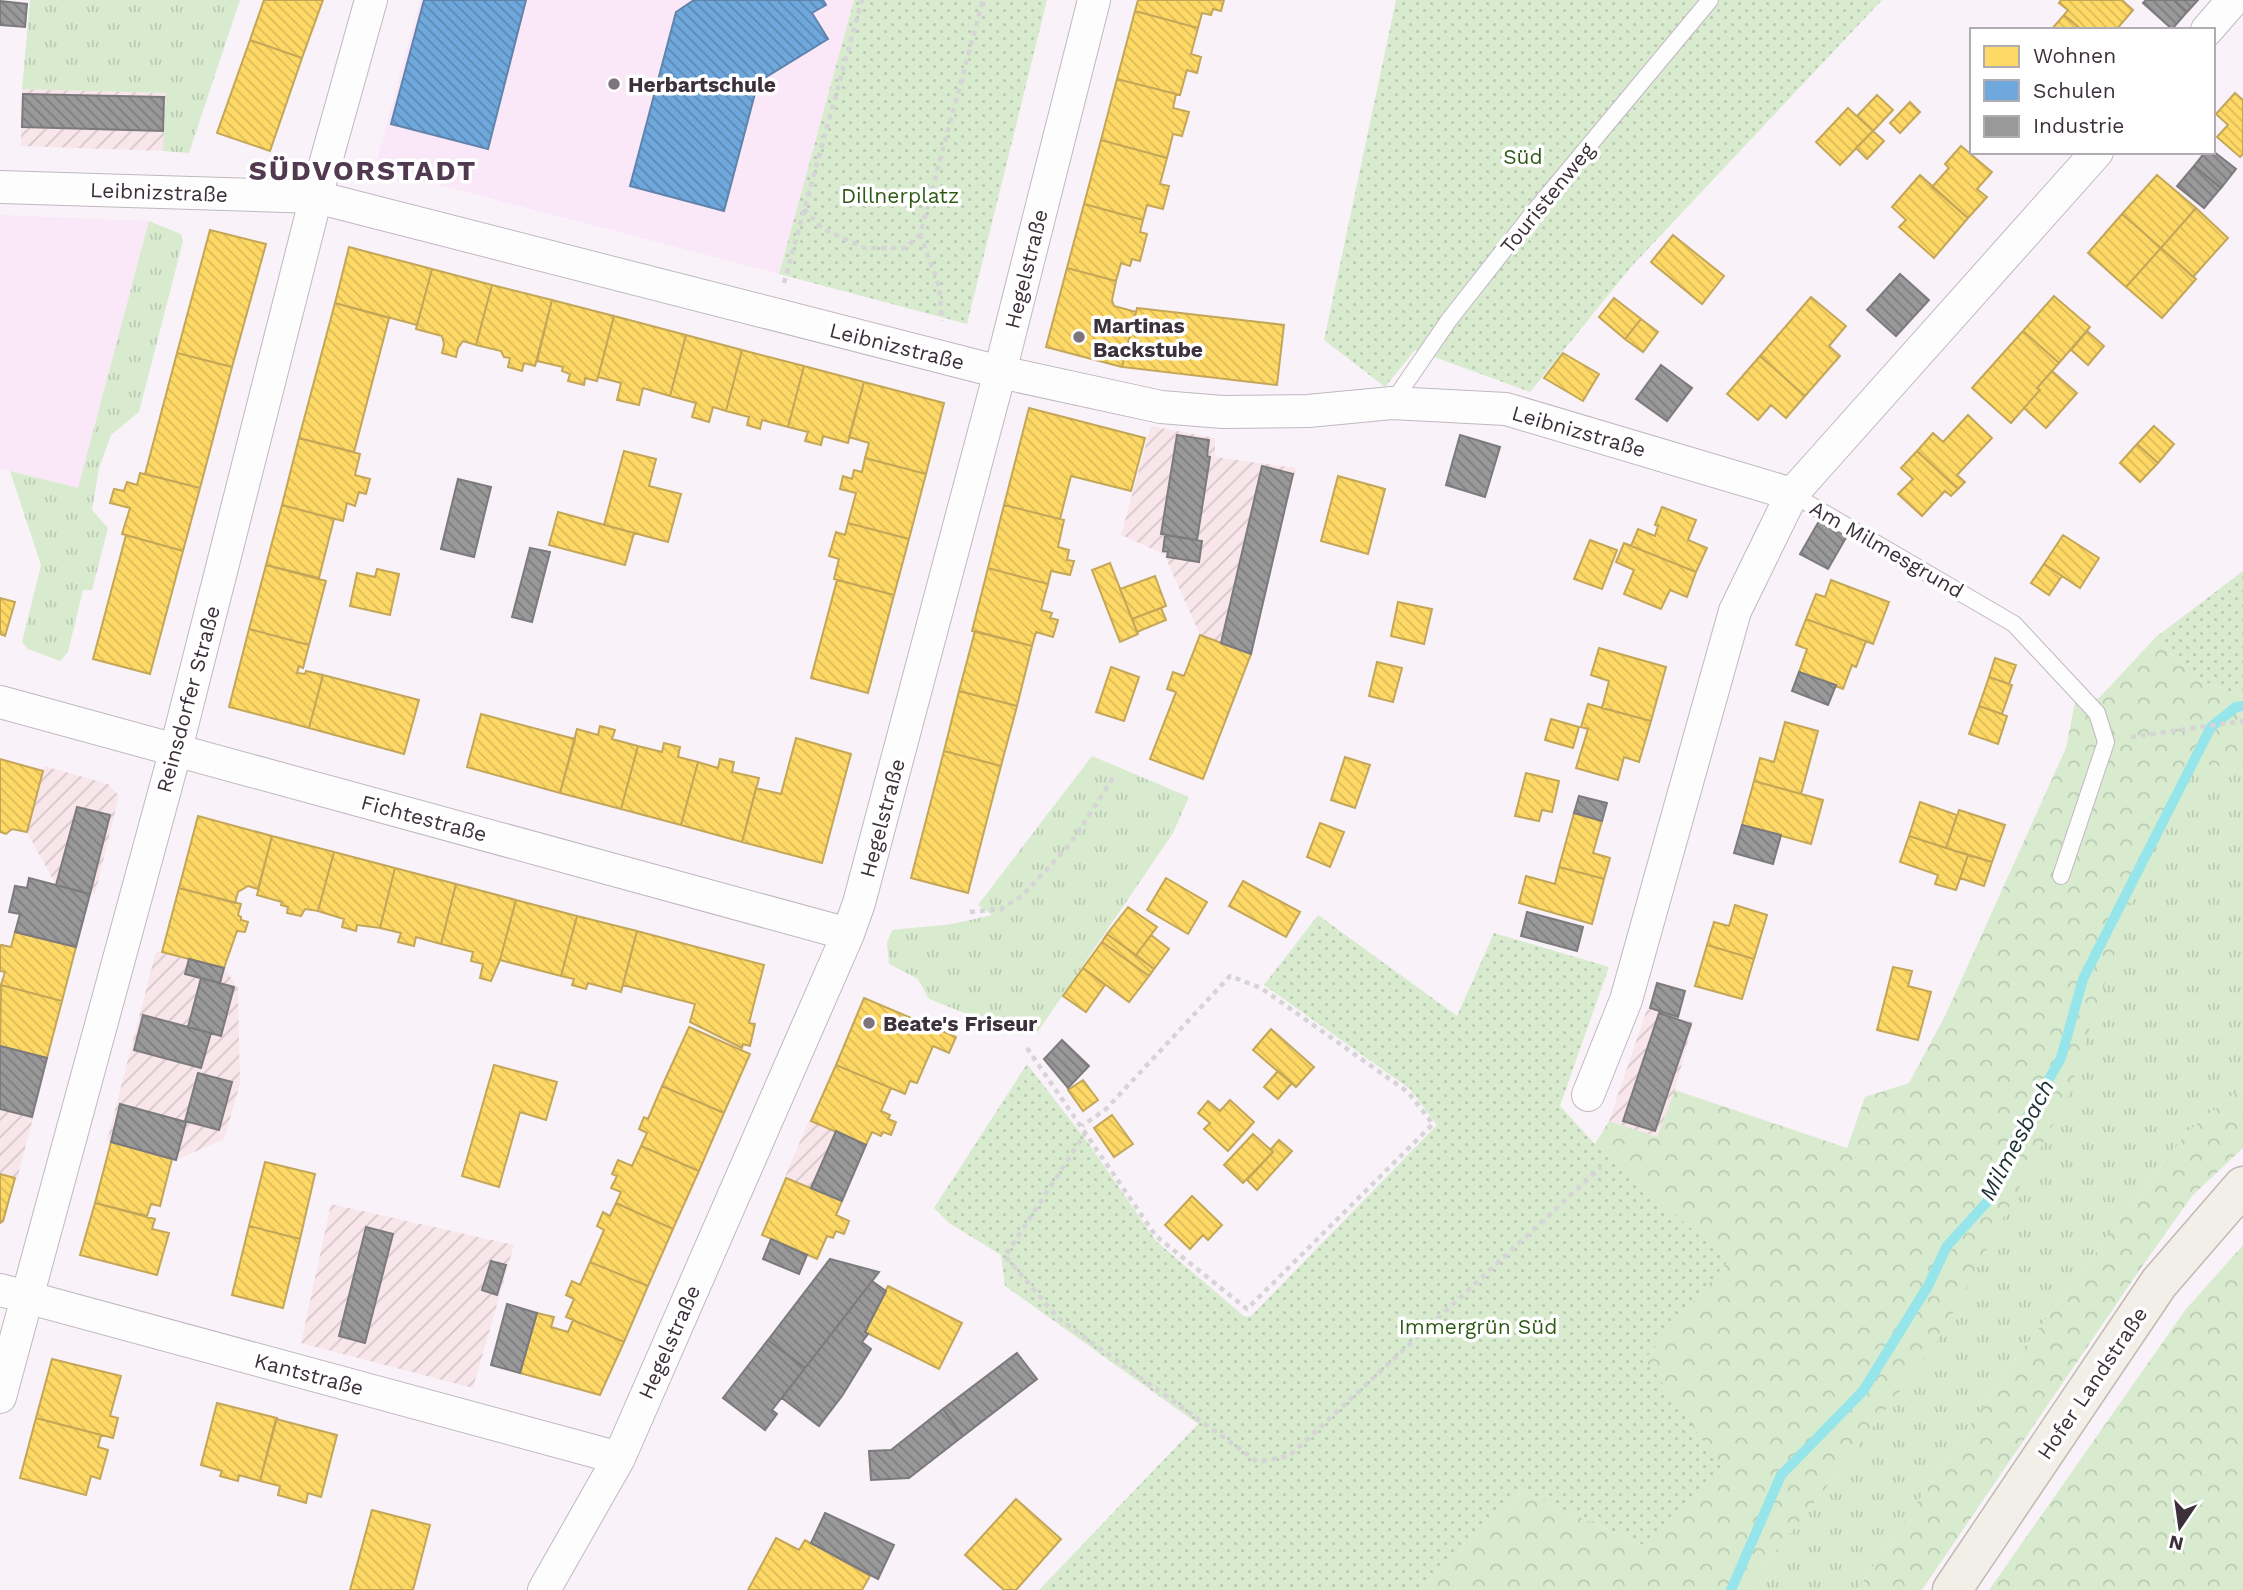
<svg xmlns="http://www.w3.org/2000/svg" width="2243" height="1590" font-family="'Work Sans',sans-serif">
<defs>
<pattern id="industrial-furrows" width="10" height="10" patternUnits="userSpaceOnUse" patternTransform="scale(1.75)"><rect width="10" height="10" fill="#f8e6ea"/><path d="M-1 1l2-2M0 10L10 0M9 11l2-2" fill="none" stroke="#d6c6ca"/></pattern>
<pattern id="grass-tufts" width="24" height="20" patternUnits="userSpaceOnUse" patternTransform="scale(1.75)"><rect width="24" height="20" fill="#d8ebcf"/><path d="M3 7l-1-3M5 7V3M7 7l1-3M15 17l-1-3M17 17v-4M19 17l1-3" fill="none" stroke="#bacab3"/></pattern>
<pattern id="forest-crowns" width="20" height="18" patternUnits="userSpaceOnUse" patternTransform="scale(1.75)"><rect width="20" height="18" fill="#d8ebcf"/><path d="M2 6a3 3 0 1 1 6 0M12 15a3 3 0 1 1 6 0" fill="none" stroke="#bacab3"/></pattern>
<pattern id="park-dots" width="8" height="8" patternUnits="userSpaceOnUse" patternTransform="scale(1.75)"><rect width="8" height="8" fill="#d8ebcf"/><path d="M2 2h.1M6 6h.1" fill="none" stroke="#bacab3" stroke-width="1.8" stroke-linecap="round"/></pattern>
<pattern id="homes-back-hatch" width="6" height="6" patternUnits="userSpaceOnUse" patternTransform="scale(1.75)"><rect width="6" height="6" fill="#ffd966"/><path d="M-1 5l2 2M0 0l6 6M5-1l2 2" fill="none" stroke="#dbbb59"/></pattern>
<pattern id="schools-back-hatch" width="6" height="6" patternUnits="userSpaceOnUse" patternTransform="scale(1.75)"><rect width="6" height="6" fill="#6fa8dc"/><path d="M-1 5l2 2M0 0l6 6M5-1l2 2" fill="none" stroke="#5c89b4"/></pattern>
<pattern id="industry-back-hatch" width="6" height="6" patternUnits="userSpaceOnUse" patternTransform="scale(1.75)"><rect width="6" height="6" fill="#999"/><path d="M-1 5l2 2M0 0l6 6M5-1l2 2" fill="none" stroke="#7e7d7e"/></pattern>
</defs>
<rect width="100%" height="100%" fill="#f9f3f9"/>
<path fill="#fae7f8" d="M420,0H854L779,274L375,168Z
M0,215L149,221L78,488L0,468Z"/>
<path fill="url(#industrial-furrows)" d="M22,89L167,93L163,151L21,146Z
M1151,426L1215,438V457L1296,468L1251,654L1200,635L1164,554L1121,535Z
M44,766L108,784L119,796L95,894L56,885L27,832Z
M156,951L224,968L238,988L240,1084L224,1139L176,1160L107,1141Z
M1647,1009L1693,1022L1675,1090L1657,1137L1609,1121Z
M0,1109L33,1118L17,1179L0,1174Z
M809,1120L866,1145L842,1201L785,1177Z
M331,1204L514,1245L473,1388L301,1343Z"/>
<path fill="url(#grass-tufts)" d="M30,0H240L189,153L163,151L166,93L22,89Z
M149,221L181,234L183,241L139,412L111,435L99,468L92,510L108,528L92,590H83L68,652L60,661L28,649L22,642L41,565L10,471L78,488Z
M1092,756L1189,797L1173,833L1037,1033L1020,1035L929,999L918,979L889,964L887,943L892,930L952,924L992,915L978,905Z
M2195,758L2243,774V1087L2188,1131L2017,1357L1857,1590H1745L1837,1474L2153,835Z"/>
<path fill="url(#forest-crowns)" d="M2156,637L2193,677L2243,697V774L2195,758L2153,835L2068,1096L1939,1339L1837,1474L1745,1590H1421L1522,1491L1645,1546V1359L1727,1261L1595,1144L1609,1121L1657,1137L1675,1090L1847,1148L1865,1097L1909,1083L1945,1016L2066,748L2075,702L2099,698Z
M2243,1087V1148L2192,1196L2134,1278L1922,1590H1857L2017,1357L2188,1131Z
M2243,1245V1590H1989L2186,1309Z"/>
<path fill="url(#park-dots)" d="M854,0H1047L967,324L779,274Z
M1396,0H1882L1630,268L1530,392L1415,350L1385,387L1324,340Z
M2243,571V697L2193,677L2156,637Z
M1318,915L1457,1016L1494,933L1609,967L1560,1106L1595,1144L1728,1261L1645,1359L1723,1469L1645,1546L1522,1491L1421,1590H1039L1198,1424L1005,1286L1001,1255L949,1223L934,1208L1027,1064L1089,1144L1156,1241L1245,1317L1251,1316L1437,1125L1410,1089L1264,985Z"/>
<path fill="url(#homes-back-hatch)" stroke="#c4a659" stroke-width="2" d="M264,0H323L302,58L250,40Z
M1138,0H1224L1221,11L1213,9L1211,15L1202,13L1198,28L1135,11Z
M2061,0H2122L2133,10L2116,30H2082L2064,15L2068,10L2059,3Z
M1135,11L1198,28L1191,54L1201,57L1197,73L1187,70L1180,95L1117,79Z
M2064,15L2082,30H2051Z
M250,40L302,58L270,151L217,133Z
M1117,79L1176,94L1173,108L1189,112L1182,136L1173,134L1167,158L1101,140Z
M2235,93L2243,100V154L2240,157L2217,137L2228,125L2216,114Z
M1877,95L1893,110L1873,131L1857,116Z
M1910,102L1920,112L1900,133L1890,123Z
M1848,108L1873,131L1840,165L1816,142Z
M1873,131L1884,141L1867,159L1856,148Z
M1101,140L1167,158L1160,184L1169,186L1163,209L1147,205L1143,220L1084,204Z
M1961,146L1992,172L1977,189L1987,197L1968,218L1932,187L1949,168L1945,164Z
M1920,175L1968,218L1934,258L1899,227L1906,220L1892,207Z
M2157,175L2196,208L2161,248L2122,214Z
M1084,204L1143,220L1140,232L1147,234L1140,261L1132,259L1130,266L1121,263L1116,281L1067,268Z
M2196,208L2228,238L2193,277L2161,248Z
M2122,214L2161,248L2126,287L2088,253Z
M210,230L266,244L232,367L177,353Z
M1673,235L1724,276L1702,304L1651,262Z
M349,247L432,269L417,325L335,303Z
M2161,248L2196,279L2162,318L2126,287Z
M1067,268L1116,281L1112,300L1114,306L1136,312L1122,367L1046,347Z
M432,269L492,285L476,345L463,341L458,348L456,357L442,353L444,344L442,336L416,329Z
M492,285L552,300L535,366L524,363L522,371L508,367L510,358L504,357L501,351L476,345Z
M2054,296L2090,327L2059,363L2023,331Z
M1811,297L1846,326L1829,346L1840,356L1805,396L1760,356Z
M1614,298L1641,319L1625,339L1599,317Z
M552,300L614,316L597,381L585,378L584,385L568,381L570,374L562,371L563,367L537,361Z
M335,303L389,318L354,452L299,438Z
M1137,308L1284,325L1277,385L1122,367Z
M614,316L686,335L670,396L643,388L639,405L617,400L621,383L598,377Z
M1641,319L1658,332L1643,352L1625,339Z
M2023,331L2059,363L2037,388L2040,390L2011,423L1972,388Z
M2087,331L2104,346L2088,365L2071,350Z
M686,335L742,350L726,411L713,407L709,422L692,417L696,403L670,396Z
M742,350L804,366L788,427L762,420L760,429L747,425L749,417L726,411Z
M177,353L232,367L200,488L145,474Z
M1563,353L1599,374L1583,401L1544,378Z
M1760,356L1805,396L1786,418L1771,405L1758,420L1727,394Z
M804,366L864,382L848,443L823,436L821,445L805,441L808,432L788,427Z
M2052,371L2077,393L2046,428L2024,408L2040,390L2037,388Z
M864,382L944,403L926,474L865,458L869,443L849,437Z
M1029,408L1145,438L1131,491L1071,476L1060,519L1004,505Z
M1968,415L1992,438L1957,475L1965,482L1958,489L1917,451L1933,433L1943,442Z
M2154,426L2174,444L2158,463L2137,444Z
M299,438L360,454L355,475L370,479L366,494L359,492L355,506L347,503L343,521L282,505Z
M2137,444L2158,463L2140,482L2120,463Z
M624,451L656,459L649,486L681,494L668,542L604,525Z
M1917,451L1958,489L1951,496L1945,491L1922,516L1898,494L1913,479L1901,468Z
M865,458L926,474L909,539L848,523L856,493L840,489L843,476L852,479L854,470L862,472Z
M140,473L200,488L183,551L122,534L130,508L110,503L114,489L124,491L127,482L137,485Z
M1338,476L1385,489L1368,554L1321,541Z
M282,505L334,519L319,578L266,565Z
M1004,505L1064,520L1058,547L1069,550L1067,560L1074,561L1070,575L1051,571L1048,584L988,568Z
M1662,507L1696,520L1688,540L1707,548L1696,572L1631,546L1638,529L1655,536L1658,526L1655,525Z
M558,512L634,533L625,565L549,545Z
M848,523L909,539L894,595L834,579L839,559L829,556L836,532L845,535Z
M126,535L183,551L150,674L93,659Z
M2063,535L2099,558L2080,588L2044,564Z
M1590,540L1617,550L1602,589L1574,579Z
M1624,543L1696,572L1687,597L1670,590L1661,609L1624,594L1634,570L1616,562Z
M1110,563L1138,634L1120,642L1092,570Z
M2044,564L2062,576L2049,595L2031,583Z
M266,565L326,581L309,645L249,629Z
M988,568L1048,584L1041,610L1052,613L1050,618L1058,620L1053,637L1036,632L1032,646L972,631Z
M377,569L399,574L390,615L350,606L357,573L375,577Z
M1155,576L1166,606L1132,619L1120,589Z
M837,580L894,595L868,693L811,678Z
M1831,580L1889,602L1873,644L1806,619L1816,594L1825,597Z
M0,598L15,602L5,636L0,634Z
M1398,602L1432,609L1424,644L1391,636Z
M1161,608L1166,620L1137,632L1132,619Z
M1806,619L1866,641L1856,667L1852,665L1843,689L1799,672L1807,649L1796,645Z
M249,629L309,645L303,668L299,666L297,673L305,674L306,671L323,675L309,728L229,707Z
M975,631L1032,646L1017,706L959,691Z
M1200,635L1251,654L1203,779L1150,759L1176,692L1167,689L1173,672L1184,676Z
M1599,648L1666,667L1651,721L1602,708L1609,681L1591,675Z
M1995,658L2016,665L2009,684L1989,677Z
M1377,662L1402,668L1393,702L1369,696Z
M1111,667L1139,677L1124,721L1096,712Z
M323,675L419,700L404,754L309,728Z
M1989,677L2012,685L2002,714L1979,706Z
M959,691L1017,706L1001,766L944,751Z
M1588,704L1651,721L1639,762L1624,757L1618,780L1576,768L1588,729L1581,727Z
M1979,706L2007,716L1998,744L1969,734Z
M481,714L575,739L560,793L467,767Z
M1551,719L1579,727L1573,748L1545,740Z
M1785,722L1818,731L1801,794L1754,781L1760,758L1774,762Z
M600,726L615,730L612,739L638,746L621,809L560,793L577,729L598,735Z
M796,738L851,754L822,863L742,842L756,788L781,794Z
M664,743L680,747L678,757L698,762L681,825L621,809L638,746L662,752Z
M944,751L1001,766L968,893L911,878Z
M1345,757L1370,765L1355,808L1331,800Z
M0,759L43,771L27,832L12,829L6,834L0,832Z
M720,759L734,762L732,772L759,778L742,842L681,825L698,762L718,768Z
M1526,773L1559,781L1552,812L1542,810L1539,821L1515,816Z
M1754,781L1823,800L1811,844L1742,825Z
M1920,802L1957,815L1946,848L1909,836Z
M1959,810L2005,825L1992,862L1946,848Z
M1574,813L1602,821L1593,853L1610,858L1604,879L1559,867Z
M198,816L272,836L258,889L248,886L238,892L235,903L179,888Z
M1320,823L1344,832L1330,867L1307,857Z
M272,836L334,852L318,911L305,909L301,916L287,913L288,907L281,905L282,902L257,895Z
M1909,836L1968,855L1956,890L1935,884L1938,875L1900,862Z
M334,852L395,868L380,928L357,925L356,931L342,927L344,919L318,911Z
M1968,855L1992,862L1984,886L1960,878Z
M1559,867L1604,879L1592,924L1519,903L1526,876L1555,884Z
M395,868L456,884L441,944L416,937L414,946L398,942L401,933L380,928Z
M1166,878L1207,902L1188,934L1147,910Z
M1243,881L1300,912L1286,937L1229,906Z
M456,884L516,900L500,960L491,981L480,978L483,964L471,961L473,952L441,944Z
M179,888L241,904L238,915L241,917V920L248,922L245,932L237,931L224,968L162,952Z
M516,900L577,916L561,976L500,960Z
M1735,905L1767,915L1754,959L1707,945L1714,922L1729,926Z
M1128,907L1157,927L1136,955L1107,934Z
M577,916L637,931L621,992L588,983L586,989L572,985L574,979L561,976Z
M637,931L764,965L749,1023L755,1024L750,1046L743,1044L742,1048L690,1022L695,1004L623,985Z
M15,932L76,947L62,1001L1,985L5,972L0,971V947L1,945L11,947Z
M1107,934L1154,969L1149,976L1102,942Z
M1151,935L1169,949L1154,969L1136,955Z
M1102,942L1149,976L1129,1002L1083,968Z
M1707,945L1754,959L1742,999L1695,986Z
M1893,967L1912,971L1908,986L1931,992L1918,1040L1877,1030Z
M1083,968L1105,985L1086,1012L1063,996Z
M1,985L62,1001L47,1058L0,1046Z
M864,998L956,1037L949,1053L933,1046L917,1083L910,1081L905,1094L836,1065Z
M689,1027L750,1054L724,1113L662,1086Z
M1271,1029L1314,1067L1296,1087L1253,1050Z
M494,1065L557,1082L546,1120L520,1112L499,1187L462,1176Z
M836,1065L891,1088L881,1111L890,1115L888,1119L896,1122L891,1135L883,1132L881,1136L872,1132L866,1145L811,1121Z
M1278,1071L1292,1083L1278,1099L1264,1087Z
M1083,1080L1098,1100L1083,1111L1068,1090Z
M662,1086L724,1113L699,1171L641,1146L647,1133L639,1129L644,1117L648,1119Z
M1230,1100L1254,1122L1228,1151L1204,1129L1210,1123L1198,1113L1208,1101L1220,1111Z
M1112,1115L1133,1144L1114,1157L1094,1128Z
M1253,1134L1273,1152L1243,1183L1224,1165Z
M1279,1140L1292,1151L1257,1190L1247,1180L1273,1152L1271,1149Z
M111,1142L172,1159L160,1206L151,1204L147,1216L95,1203Z
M641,1146L699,1171L673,1229L616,1203L621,1192L611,1188L617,1176L612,1174L618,1160L632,1166Z
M265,1162L315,1174L300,1239L249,1226Z
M0,1174L15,1178L3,1221L0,1223Z
M786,1178L842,1201L836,1215L849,1221L844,1234L836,1231L833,1238L827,1236L817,1259L762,1235Z
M1192,1196L1222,1225L1208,1240L1203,1235L1190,1249L1165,1225Z
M95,1203L155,1219L152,1229L169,1233L157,1275L80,1255Z
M616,1203L673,1229L648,1286L590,1262L604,1230L597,1226L603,1212L610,1216Z
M249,1226L300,1239L283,1308L232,1295Z
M590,1262L648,1286L624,1342L566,1317L574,1299L566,1295L572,1281L580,1285Z
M888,1286L962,1323L939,1369L865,1332Z
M537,1313L554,1317L551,1327L568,1332L573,1320L624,1342L600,1395L520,1373Z
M52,1359L121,1376L110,1416L118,1418L113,1438L36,1418Z
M217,1403L277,1418L260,1481L239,1475L238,1481L220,1476L222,1471L201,1465Z
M36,1418L101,1435L98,1447L108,1450L100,1479L91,1476L86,1495L20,1478Z
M276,1419L337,1435L321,1497L308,1493L306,1503L278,1495L280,1486L260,1481Z
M1016,1499L1061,1539L1016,1590H1004L965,1555Z
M372,1510L430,1525L413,1590H350Z
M776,1538L799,1550L805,1540L870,1576L862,1590H748Z"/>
<path fill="url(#schools-back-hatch)" stroke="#6084ac" stroke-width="2" d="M424,0H526L488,149L391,124Z
M694,0H823L826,5L812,13L828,39L758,82L724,211L630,186L676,12Z"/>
<path fill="url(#industry-back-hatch)" stroke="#7d7a7d" stroke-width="2" d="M2146,0H2174L2187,12L2172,29L2143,3Z
M2174,0H2198L2187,12Z
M0,1L27,4L25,27L0,25Z
M23,94L164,97L163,131L22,127Z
M2213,151L2236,169L2221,188L2194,166L2205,152Z
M2194,166L2221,188L2204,208L2177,186Z
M1900,274L1929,300L1896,336L1867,310Z
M1661,365L1692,388L1667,421L1636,399Z
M1177,435L1209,440L1207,456L1210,457L1197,540L1161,534Z
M1460,435L1500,447L1485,497L1446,485Z
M1262,466L1293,474L1251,654L1221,643Z
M458,479L491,487L474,557L441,549Z
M1819,521L1847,536L1828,569L1800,554Z
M1165,535L1202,541L1199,562L1167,557L1168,552L1163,551Z
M530,548L550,552L532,622L512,617Z
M1799,672L1836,685L1828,705L1792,691Z
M1579,796L1607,803L1602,821L1574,813Z
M77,807L110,815L90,894L56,885Z
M1742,825L1781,835L1773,864L1734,853Z
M29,878L90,894L76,947L15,932L20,914L9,912L15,886L27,888Z
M1527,912L1583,927L1577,951L1521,936Z
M189,959L224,968L220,983L185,974Z
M201,978L234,987L221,1036L188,1027Z
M1657,983L1685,991L1678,1017L1650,1008Z
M1659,1013L1691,1024L1655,1131L1623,1121Z
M143,1015L211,1033L201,1068L134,1050Z
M1062,1040L1089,1066L1068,1088L1044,1059Z
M0,1046L47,1058L32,1117L0,1109Z
M198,1073L232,1082L219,1130L185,1121Z
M120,1104L186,1122L176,1160L111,1142Z
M836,1131L866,1145L842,1201L811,1188Z
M366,1227L393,1234L365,1343L339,1336Z
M771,1239L807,1255L799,1274L763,1259Z
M830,1259L879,1272L805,1368L768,1340Z
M491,1261L506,1265L497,1295L482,1290Z
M872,1281L886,1291L865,1332L868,1334L862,1342L871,1349L842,1396L819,1426L782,1398Z
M507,1304L537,1313L520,1373L491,1365Z
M768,1340L805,1368L772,1410L777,1414L765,1430L723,1398Z
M1017,1353L1037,1379L963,1436L943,1409Z
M943,1409L963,1436L909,1478L871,1480L869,1451L891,1450Z
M825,1513L894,1545L878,1579L811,1543Z"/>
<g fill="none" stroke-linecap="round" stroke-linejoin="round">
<path stroke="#95e5ea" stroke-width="10" d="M1731,1590L1781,1475L1863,1391L1928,1286L1947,1246L1987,1202L2019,1131L2061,1058L2083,979L2211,727L2236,707L2243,706"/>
<defs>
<path id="lane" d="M1392,403L1449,320L1537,208L1710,0
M1792,494L2014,624L2097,713L2106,742L2061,876"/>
<path id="street" d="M2207,30L2233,0
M0,187L316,197L1000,372L1161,407L1223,412L1308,411L1392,403L1506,409L1792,494
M0,702L848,934
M1588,1095L1626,1000L1735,611L1792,494L2097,152
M0,1290L619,1458
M0,1397L176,749L316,197L371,0
M544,1590L619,1458L848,934L859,903L1000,372L1094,0"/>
<path id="primary" d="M1952,1590L2159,1283L2243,1186"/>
</defs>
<use href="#lane" stroke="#c0b8c0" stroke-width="18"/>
<use href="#street" stroke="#c0b8c0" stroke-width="34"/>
<use href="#primary" stroke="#c2b9b0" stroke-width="41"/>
<path stroke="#d6d4d6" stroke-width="4.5" stroke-dasharray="5 5" stroke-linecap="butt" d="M804,209L823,229L865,248H906L920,234L983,0
M920,234L939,286L942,321
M784,283L862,0
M2131,737L2243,721
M970,912L1001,909L1022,896L1071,843L1115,775
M1027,1048L1156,1236L1247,1309L1433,1124L1408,1092L1261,988L1230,976L1106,1109L1082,1126
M1086,1132L1005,1256L1059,1319L1258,1462L1289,1456L1601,1167"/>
<use href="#lane" stroke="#fefdfe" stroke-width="16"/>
<use href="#street" stroke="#fefdfe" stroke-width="32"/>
<use href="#primary" stroke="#f2efe9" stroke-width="38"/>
</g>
<g fill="#7e747e" stroke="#fff" stroke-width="2.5">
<circle cx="614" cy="84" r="7"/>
<circle cx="1079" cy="337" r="7"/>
<circle cx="869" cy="1023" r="7"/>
</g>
<g text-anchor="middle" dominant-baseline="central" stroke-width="7" stroke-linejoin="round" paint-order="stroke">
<g font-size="21" font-weight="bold" fill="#3c303b" stroke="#fff" text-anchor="start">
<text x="628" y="84">Herbartschule</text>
<text x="1093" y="325">Martinas<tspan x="1093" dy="24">Backstube</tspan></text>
<text x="883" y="1023">Beate's Friseur</text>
</g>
<g font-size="21" fill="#2e5a16" stroke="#fff">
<text x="1523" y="156">Süd</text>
<text x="900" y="195">Dillnerplatz</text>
<text x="1478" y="1326">Immergrün Süd</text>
</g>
<g font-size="21" fill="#3c303b" stroke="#fff">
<text transform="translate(159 192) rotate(2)">Leibnizstraße</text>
<text transform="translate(1547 198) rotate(-51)">Touristenweg</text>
<text transform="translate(1026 269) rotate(-76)">Hegelstraße</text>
<text transform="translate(897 346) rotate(14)">Leibnizstraße</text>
<text transform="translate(1579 431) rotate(16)">Leibnizstraße</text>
<text transform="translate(1887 549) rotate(30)">Am Milmesgrund</text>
<text transform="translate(188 699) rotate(-75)">Reinsdorfer Straße</text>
<text transform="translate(424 818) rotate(15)">Fichtestraße</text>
<text transform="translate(882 818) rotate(-75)">Hegelstraße</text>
<text transform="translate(669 1342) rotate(-66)">Hegelstraße</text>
<text transform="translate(309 1374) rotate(15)">Kantstraße</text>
<text transform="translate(2092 1383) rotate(-56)">Hofer Landstraße</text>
</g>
<g font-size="23" font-style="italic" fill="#1c3132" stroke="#fff">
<text transform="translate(2017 1140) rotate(-62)">Milmesbach</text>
</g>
<g font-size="28" font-weight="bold" letter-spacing="2" fill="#51394f" stroke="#fff">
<text x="363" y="170">SÜDVORSTADT</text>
</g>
</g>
<rect x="1970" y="28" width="245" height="126" fill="#ffffff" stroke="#b1acb1" stroke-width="2"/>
<rect x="1984" y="46" width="35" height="21" fill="#ffd966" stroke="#b1acb1" stroke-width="2"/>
<text x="2033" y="63" font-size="21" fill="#3c303b">Wohnen</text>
<rect x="1984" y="80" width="35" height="21" fill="#6fa8dc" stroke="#b1acb1" stroke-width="2"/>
<text x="2033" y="98" font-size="21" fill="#3c303b">Schulen</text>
<rect x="1984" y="116" width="35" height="21" fill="#999999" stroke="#b1acb1" stroke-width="2"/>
<text x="2033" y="133" font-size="21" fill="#3c303b">Industrie</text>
<g transform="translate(2180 1527) rotate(193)" stroke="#ffffff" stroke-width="5" paint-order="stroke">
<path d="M0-5L12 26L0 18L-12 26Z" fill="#3c303b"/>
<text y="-10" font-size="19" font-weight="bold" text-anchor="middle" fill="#3c303b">N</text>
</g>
</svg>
